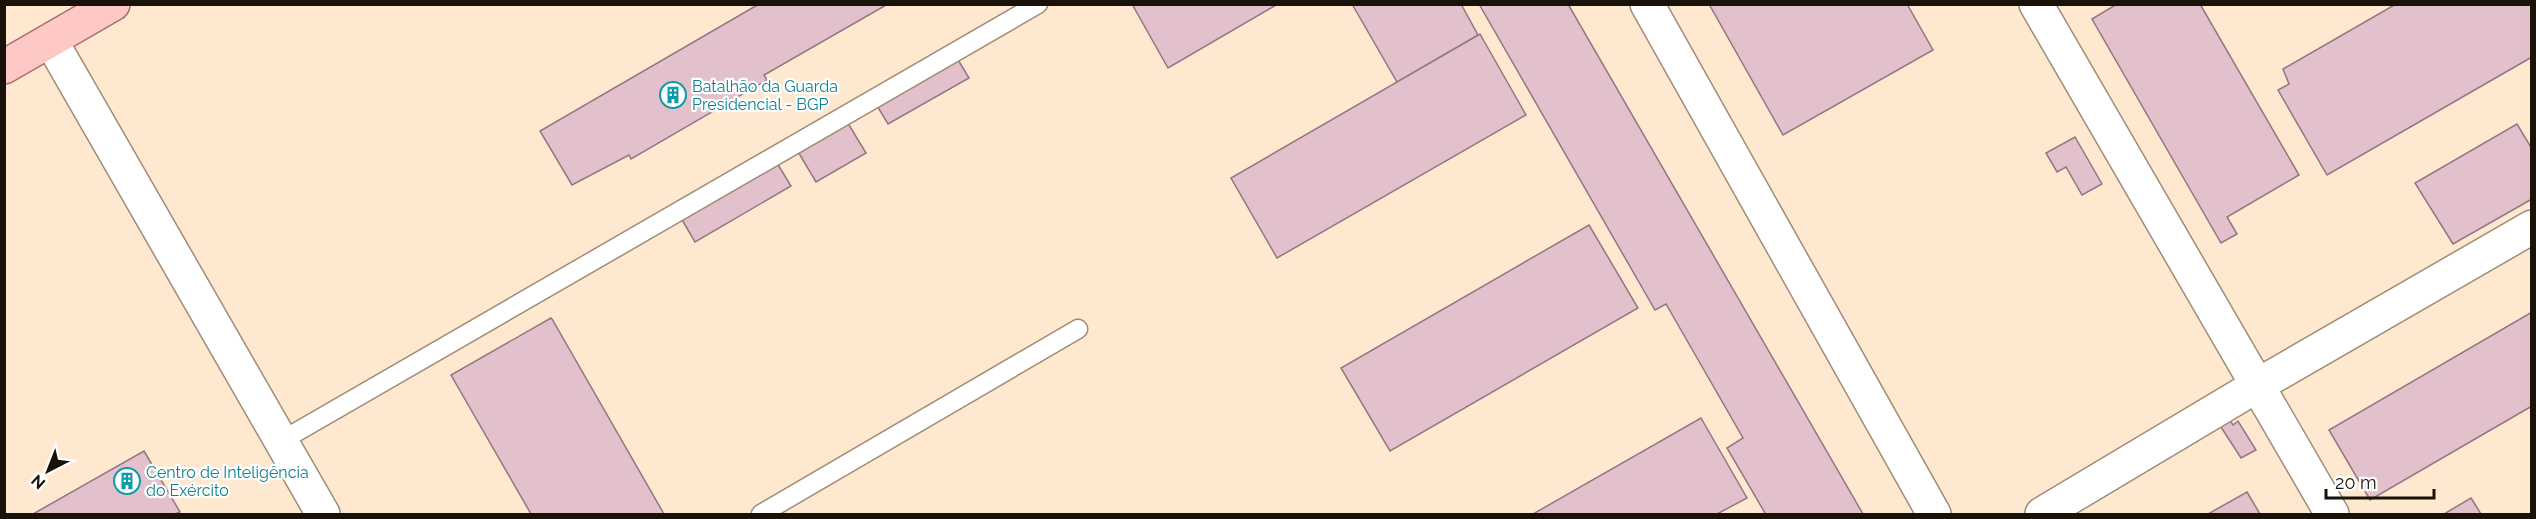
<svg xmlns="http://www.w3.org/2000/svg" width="2536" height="519" font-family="Raleway,sans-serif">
<rect width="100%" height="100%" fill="#fee9d0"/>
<path fill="#e2c1cc" stroke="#937580" stroke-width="1.5" d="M759,4H888L764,75L767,80L631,159L629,155L572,185L540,131Z
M1132,4H1278L1168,68Z
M1352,4H1461L1478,35L1397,82Z
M1479,4H1568L1863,514H1762L1765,513L1727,448L1743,438L1666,304L1655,310Z
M1709,4H1907L1933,50L1783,135Z
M2117,4H2200L2299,175L2227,217L2237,234L2221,243L2092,19Z
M2396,4H2532V57L2327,175L2278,90L2289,84L2283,69Z
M1480,34L1526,115L1277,258L1231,178Z
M957,58L969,78L888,124L876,104Z
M843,115L866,153L816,182L794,145Z
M2517,124L2532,149V199L2453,244L2415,183Z
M2075,137L2102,184L2082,195L2066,167L2057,172L2046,153Z
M774,158L791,186L695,242L678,213Z
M1589,225L1638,308L1390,451L1341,368Z
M2532,312V406L2370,500L2329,430Z
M551,318L552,319L664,514H531L451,375Z
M1701,418L1747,498L1717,514H1533Z
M2229,419L2233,425L2238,421L2256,450L2241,458L2219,424Z
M144,451L180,512L175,514H33Z
M2247,492L2260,514H2208Z
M2471,498L2481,514H2444Z"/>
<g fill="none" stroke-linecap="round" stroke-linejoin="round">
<defs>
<path id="lane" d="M281,441L1038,4
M761,514L1078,329"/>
<path id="street" d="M1647,4L1934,514
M2036,4L2332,514
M51,41L323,514
M2042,514L2258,385L2532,227"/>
<path id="primary" d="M4,67L113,4"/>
</defs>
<use href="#lane" stroke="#a08c76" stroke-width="21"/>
<use href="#street" stroke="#a08c76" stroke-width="36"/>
<use href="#primary" stroke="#ac706b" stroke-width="36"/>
<use href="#lane" stroke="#fff" stroke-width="18"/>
<use href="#street" stroke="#fff" stroke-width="33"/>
<use href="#primary" stroke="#fdc8c6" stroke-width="33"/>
</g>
<defs>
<symbol id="building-ring" viewBox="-11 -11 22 22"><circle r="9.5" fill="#fff" stroke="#0f9aa8" stroke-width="1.5"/><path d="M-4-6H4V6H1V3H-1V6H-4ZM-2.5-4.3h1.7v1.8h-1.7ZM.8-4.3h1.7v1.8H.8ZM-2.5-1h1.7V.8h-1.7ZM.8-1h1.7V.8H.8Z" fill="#0f9aa8"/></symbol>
</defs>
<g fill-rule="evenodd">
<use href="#building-ring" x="658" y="80" width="30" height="30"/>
<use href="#building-ring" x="112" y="466" width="30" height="30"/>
</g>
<g text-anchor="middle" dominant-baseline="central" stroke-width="4.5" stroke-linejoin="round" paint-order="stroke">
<g font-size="16" fill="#0d838f" stroke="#fff" text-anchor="start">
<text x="692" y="86">Batalhão da Guarda<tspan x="692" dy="18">Presidencial - BGP</tspan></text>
<text x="146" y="472">Centro de Inteligência<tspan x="146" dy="18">do Exército</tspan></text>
</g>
</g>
<rect width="2536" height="519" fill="none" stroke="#191209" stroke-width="12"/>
<g transform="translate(48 471) rotate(222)" stroke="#ffffff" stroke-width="4.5" paint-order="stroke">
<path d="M0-4.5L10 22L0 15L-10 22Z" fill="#191209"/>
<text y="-9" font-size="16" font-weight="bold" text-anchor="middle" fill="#191209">N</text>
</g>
<path d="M2326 489v9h108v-9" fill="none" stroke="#191209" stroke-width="3"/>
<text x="2335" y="489" font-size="18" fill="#191209" stroke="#ffffff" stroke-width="4.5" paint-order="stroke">20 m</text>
</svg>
